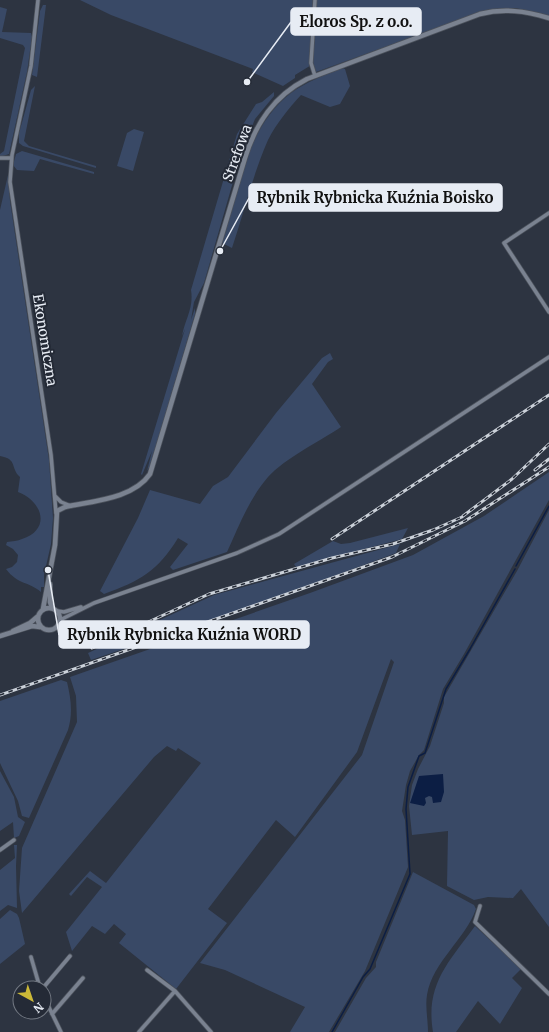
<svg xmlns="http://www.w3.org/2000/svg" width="549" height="1032" font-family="Merriweather,serif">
<rect width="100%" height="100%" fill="#2d3441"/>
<path fill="#394966" d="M80,0H549V16L516,8L487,10L316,72L313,64L295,75V78L283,86L252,72L253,69L111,15Z
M43,5H46L37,77L32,75L40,11Z
M0,7L7,9L2,32L31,33L32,37L27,72L9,154L0,157V154L4,151L25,48L23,45L0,38Z
M342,68L345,69L350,86L340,104L330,107L301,95C289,108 276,124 268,140C253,174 244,212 232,248L222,243C236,193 247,126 291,93C306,82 325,75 342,68Z
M35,86L24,141L29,146L96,166V168L23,146L19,143V133L31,90Z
M274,92V96L255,119L241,154L204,283L194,302L191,320L195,308V314L150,466L147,471L152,451L142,475L141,474L185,329L182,336C185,319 194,308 191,290L237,134L256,104L262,102Z
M134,129L144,132L133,171L117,166L127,133Z
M22,151L94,172V174L40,159L34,171L17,170L13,165L16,154Z
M8,175L10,201L49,460L53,518L51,544L44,575V587H41V592C28,581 18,585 6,569L12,567L17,562L18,555L13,549L6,545L7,542C12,541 18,541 22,539C52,529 42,501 18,492L20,477C10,468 18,459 0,456V210Z
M330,353L333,359L328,362L312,384L341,427C320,441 284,459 268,477C249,499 239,526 227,552L173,570L170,567L188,544L178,538C158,571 140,581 104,594L100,591L138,518L150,490L200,504L213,486L228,477L276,413L322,358Z
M549,472V500L464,654L443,689L424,750L419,755L410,771L406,785L402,811L405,820L408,867L365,971L329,1032H290L305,1007L225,970L200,963L362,755L394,662L391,659L357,752L295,837L276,820L208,909L227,923L176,989L119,943L126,934L114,924L105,934L92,926L72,951L66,932L102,887L87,877L71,896L69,894L90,871L106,883L201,763L178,748L176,751L167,746L154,757L22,913L19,891L22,848L77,722L76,696L70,677L310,593L413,555L484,516Z
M549,510V927L521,889L513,898L488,897L474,900L447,886L448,831L412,835L409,806L412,785L418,769L430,746L444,703V697L517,571Z
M408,528L402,539L296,567L294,564L333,541L341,544L350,543Z
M400,544L396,553L275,598L91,660L88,653L214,595Z
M61,680L67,682C71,699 73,713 68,730L29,818L22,816L18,801L0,763V701Z
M0,771L14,797L18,817L25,822L19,836L14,838L13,822L0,831Z
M14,845H17L16,866L17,908L8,905L0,911V870L15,858Z
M413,872L474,905L476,909C465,940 433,961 427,995C425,1006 428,1020 428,1032H335L366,978L376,967V962Z
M10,910L17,914L19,918L25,944L0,964V919Z
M475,926L521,969L512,978L522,988L500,1024L478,1001L456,1032H433C425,984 449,962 475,926Z"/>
<path fill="#0c1e44" d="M443,774L444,792L441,802L433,803L432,797L429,796L425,798L426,803L424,806L410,803L419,776Z"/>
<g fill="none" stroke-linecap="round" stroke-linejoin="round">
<path stroke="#0c1e44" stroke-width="1.5" d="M516,566L549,506
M332,1032L363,977L370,969L410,874L406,809L408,787L419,756L425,753L446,689L470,649L515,569"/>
<defs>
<path id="minor" d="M38,0L31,66L12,155L10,182L51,455L56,513
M315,76L311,63L315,0
M0,158H11
M549,213L504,243L549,312
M55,496L61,502L71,506
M57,611L64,612L81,607
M60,620L94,603L237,553L279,534L549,357
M0,850L14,840
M480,906L475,922L549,994
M31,957L40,988
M147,970L175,991L211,1032
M43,988L70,956
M44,997L61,1032
M52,1014L83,978
M139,1032L175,991"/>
<path id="tertiary" d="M50,584V602L52,608
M38 619a11 11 0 1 1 22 0a11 11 0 1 1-22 0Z
M43,609L55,545L57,511L65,507C92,501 133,499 150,474L245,158C256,123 274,96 307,79L480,14C504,8 525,11 549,18
M13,631L30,623L37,617
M0,636L32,626L40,627"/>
</defs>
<use href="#minor" stroke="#4c525c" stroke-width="5"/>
<use href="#tertiary" stroke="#4c525c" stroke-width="6"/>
<use href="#minor" stroke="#7a8290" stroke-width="3.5"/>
<use href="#tertiary" stroke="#7a8290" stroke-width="4.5"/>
<defs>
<path id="rail" d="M535,470L549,459
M463,516L512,479L549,444
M332,539L549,395
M92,648L209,594L332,558L393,544L433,530L462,517
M0,695L392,557L465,521L549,467"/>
</defs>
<use href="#rail" stroke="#cbd1d9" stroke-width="3"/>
<use href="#rail" stroke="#242a36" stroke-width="1.5" stroke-dasharray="4.5" stroke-linecap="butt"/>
</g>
<g text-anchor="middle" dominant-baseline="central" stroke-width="4" stroke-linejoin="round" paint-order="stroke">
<g font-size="14" fill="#e7ecf4" stroke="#242a36">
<text transform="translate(237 153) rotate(-70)">Strefowa</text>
<text transform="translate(45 340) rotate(81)">Ekonomiczna</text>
</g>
</g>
<path fill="none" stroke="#e7ecf4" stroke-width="1.5" d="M247 82L291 22M220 251L249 198M48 570L59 635"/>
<g fill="#e7ecf4" stroke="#242a36" stroke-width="1.5">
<circle cx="247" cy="82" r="4"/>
<circle cx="220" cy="251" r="4"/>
<circle cx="48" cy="570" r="4"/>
</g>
<g fill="#e7ecf4" stroke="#e7ecf4" stroke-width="1.5">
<rect x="291" y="8" width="130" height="27" rx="4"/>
<rect x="249" y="184" width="253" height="27" rx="4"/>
<rect x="59" y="621" width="250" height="27" rx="4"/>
</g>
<g font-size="15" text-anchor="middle" font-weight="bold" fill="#111">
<text x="356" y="27">Eloros Sp. z o.o.</text>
<text x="375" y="203">Rybnik Rybnicka Kuźnia Boisko</text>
<text x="184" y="640">Rybnik Rybnicka Kuźnia WORD</text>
</g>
<g transform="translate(32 1000) rotate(140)"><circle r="19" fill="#242a36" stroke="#727882"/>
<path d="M0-3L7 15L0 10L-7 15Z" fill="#ccb938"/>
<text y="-6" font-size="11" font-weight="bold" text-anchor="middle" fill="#e7ecf4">N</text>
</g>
</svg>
